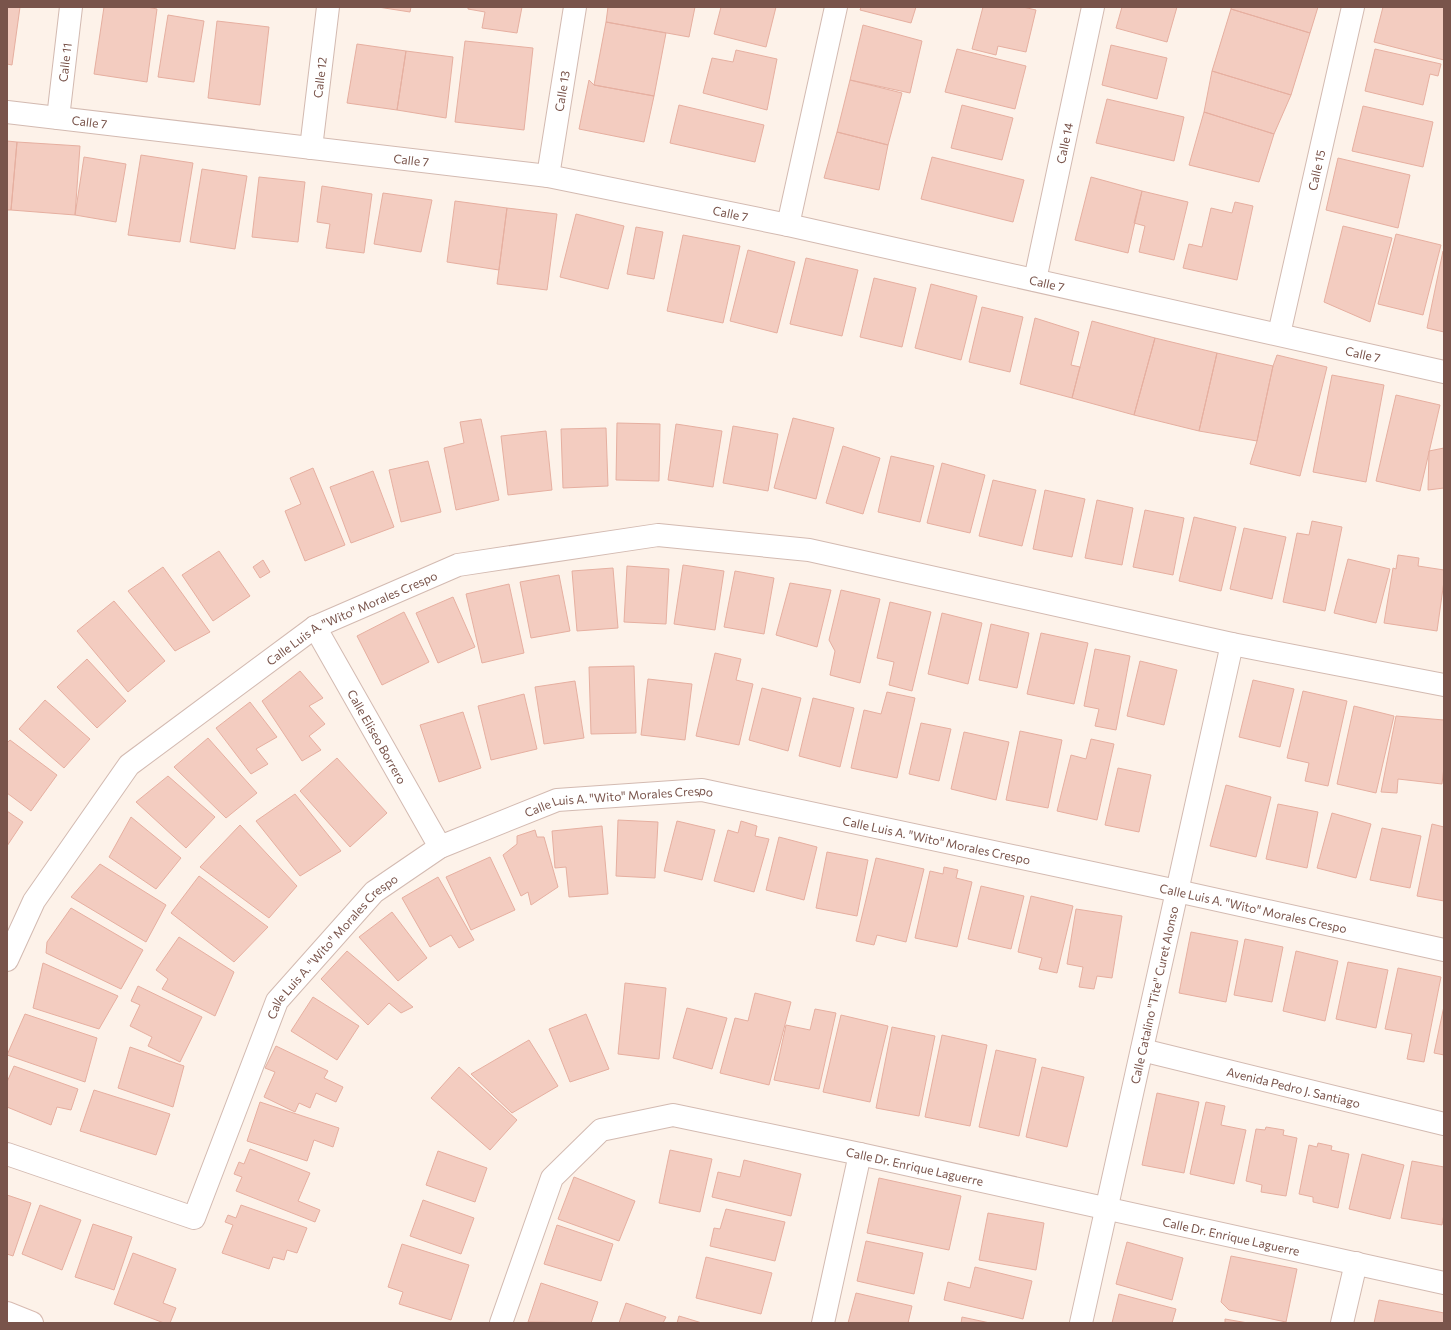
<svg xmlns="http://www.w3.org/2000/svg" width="1451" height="1330" font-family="Commissioner,sans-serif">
<rect width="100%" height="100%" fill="#fdf2e9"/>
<path fill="#f3ccc0" stroke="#e6afa0" d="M7,7H20L12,65L7,64Z
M104,7H147L157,9L147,82L94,74Z
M378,7H411L410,12Z
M468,7H522L517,33L482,28L485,12L468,9Z
M608,7H695L689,37L606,22Z
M721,7H776L766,47L714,34Z
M861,7H916L911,23L860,10Z
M983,7H1023L1036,10L1026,52L998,46L996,55L972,49Z
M1122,7H1177L1167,42L1116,28Z
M1231,7H1318L1310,33L1231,9Z
M1383,7H1444V60L1374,42Z
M1231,9L1310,33L1291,95L1212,71Z
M168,15L204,21L194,82L158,77Z
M217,21L269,27L260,105L208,98Z
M606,22L666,33L654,96L594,85Z
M863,25L922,41L910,93L850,80Z
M465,41L533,48L524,130L455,122Z
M357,44L406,51L397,110L347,103Z
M1111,45L1167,58L1157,99L1102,85Z
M957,49L1026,66L1015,109L945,92Z
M1375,49L1441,64L1438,76L1430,74L1423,105L1365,91Z
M736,50L777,59L767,110L703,93L712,58L733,62Z
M406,51L453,57L446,118L397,110Z
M1212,71L1291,95L1274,134L1204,112Z
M589,80L594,85L654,96L644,142L579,129Z
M850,80L902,93L888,145L837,132Z
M1107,99L1184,117L1174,161L1096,143Z
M679,105L764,125L755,162L670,143Z
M962,105L1013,118L1002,160L951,148Z
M1363,106L1433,122L1423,167L1352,151Z
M1204,112L1274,134L1259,182L1189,165Z
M837,132L888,145L879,190L824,178Z
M7,141L17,142L11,210H7Z
M17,142L80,146L75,215L11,210Z
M141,155L193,163L180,242L128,235Z
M84,157L126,164L116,222L75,215Z
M932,157L1024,180L1013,222L921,199Z
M1338,158L1410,175L1398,228L1326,210Z
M202,169L247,176L235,249L190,242Z
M259,177L305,182L298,242L252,237Z
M1091,177L1142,191L1128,253L1075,240Z
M322,186L372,194L364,253L326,248L330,224L317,222Z
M1142,191L1188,202L1174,260L1139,252L1145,226L1134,223Z
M383,193L432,200L421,252L374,244Z
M455,201L507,208L499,270L447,262Z
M1235,202L1253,206L1237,280L1183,268L1189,244L1202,247L1211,208L1232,213Z
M507,208L557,214L547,290L497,284Z
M576,214L624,226L608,289L560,277Z
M1343,226L1392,238L1370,322L1324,302Z
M636,227L663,232L654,279L627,274Z
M1396,234L1441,245L1423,315L1378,304Z
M683,235L740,246L723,323L667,311Z
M748,250L795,262L777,333L730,321Z
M1443,251H1444V332L1427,328Z
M806,258L858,270L842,336L790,324Z
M874,278L916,288L902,347L860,337Z
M931,284L977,296L961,360L915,348Z
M982,307L1023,317L1010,372L969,362Z
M1035,318L1079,332L1071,365L1080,367L1072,398L1020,384Z
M1092,321L1155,338L1134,415L1072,398Z
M1155,338L1217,353L1199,431L1134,415Z
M1217,353L1273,366L1257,441L1199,431Z
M1277,355L1327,367L1300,476L1250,464L1257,441L1273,366Z
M1332,375L1384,385L1366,482L1313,472Z
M1396,395L1440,405L1420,491L1376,481Z
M793,418L834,428L816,499L774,488Z
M481,419L499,500L456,510L444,448L464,443L460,422Z
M617,423L660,424L659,481L616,480Z
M676,424L722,431L713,487L668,480Z
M733,426L778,434L768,491L723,483Z
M606,428L608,486L563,488L561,429Z
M546,431L552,490L508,495L501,436Z
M843,446L880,458L863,514L826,503Z
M1444,448V488L1428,490L1429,451Z
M891,456L934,466L920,522L878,512Z
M428,461L441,512L401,522L389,470Z
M942,463L985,475L970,533L927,523Z
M313,468L345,545L305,561L285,511L301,504L290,478Z
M373,471L394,527L351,543L330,487Z
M993,480L1036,490L1022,546L979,536Z
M1045,490L1085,499L1072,557L1033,549Z
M1097,500L1133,508L1122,565L1085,558Z
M1145,510L1184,518L1173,575L1133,567Z
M1194,517L1236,527L1221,591L1179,581Z
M1312,521L1342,527L1325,611L1283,602L1297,533L1309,535Z
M1244,528L1286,537L1272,599L1230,589Z
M219,551L250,596L213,621L182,575Z
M1398,555L1419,558L1418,566L1444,570V581L1437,631L1384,623L1393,568L1396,569Z
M1348,559L1390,569L1376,623L1334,613Z
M263,560L270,572L260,578L253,567Z
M683,565L724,571L715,630L674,624Z
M627,566L669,569L666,624L624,622Z
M163,567L210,632L175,651L128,591Z
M613,568L618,628L577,631L572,571Z
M735,571L774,578L764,634L724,627Z
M559,575L570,631L531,638L520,582Z
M790,583L831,590L817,647L776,635Z
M509,584L524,653L482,663L466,594Z
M841,590L880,599L860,683L830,675L835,651L829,640Z
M453,597L475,647L438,663L416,613Z
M114,601L165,661L128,692L77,631Z
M890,602L931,612L912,691L889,685L894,662L877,658Z
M404,612L429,662L382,685L357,636Z
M942,613L982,623L968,684L928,674Z
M991,624L1029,633L1017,688L979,680Z
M1041,633L1088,643L1074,704L1027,694Z
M1095,649L1130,656L1116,730L1095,726L1099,709L1084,706Z
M715,653L741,659L736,680L753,684L739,745L696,736Z
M87,659L126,701L97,728L57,687Z
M1140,661L1177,670L1164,725L1127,716Z
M634,666L636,733L591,734L589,667Z
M300,671L323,698L309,706L325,724L309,736L321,750L302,761L262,701Z
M648,679L692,684L685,740L641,735Z
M1253,680L1294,689L1280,747L1239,737Z
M575,681L584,738L544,744L535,687Z
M762,688L801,698L788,751L749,740Z
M1303,691L1347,701L1328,786L1305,781L1309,763L1287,758Z
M887,692L915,698L897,778L851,768L864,710L881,714Z
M524,694L537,749L491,760L478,706Z
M813,698L854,708L840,767L799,756Z
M45,700L90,739L64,768L19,729Z
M250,702L277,737L256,749L268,764L251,774L216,728Z
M1354,706L1394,716L1376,793L1337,784Z
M463,712L481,768L439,782L420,725Z
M1396,716L1444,720V767L1442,784L1398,779L1397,793L1381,792Z
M921,723L951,729L939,781L909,774Z
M1020,731L1062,740L1048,808L1006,800Z
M964,732L1009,742L996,800L951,789Z
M208,738L257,793L226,818L174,767Z
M1091,739L1114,744L1097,820L1057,811L1071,755L1086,759Z
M10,740L57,775L31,811L7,793V743Z
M337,758L387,813L350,847L300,791Z
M1118,768L1151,775L1139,832L1105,825Z
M168,776L215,817L186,848L136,802Z
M1226,785L1271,797L1256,857L1210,846Z
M295,794L341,851L300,876L256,821Z
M1278,804L1318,812L1307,868L1266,859Z
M7,811L23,822L7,846Z
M1332,813L1371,824L1356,878L1317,868Z
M131,817L181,858L156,889L109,857Z
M618,820L658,822L655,878L616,876Z
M677,821L715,830L702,880L664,871Z
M741,821L757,826L755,836L769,839L754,892L714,881L728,830L738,833Z
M1432,824L1444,827V901L1417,896Z
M240,825L297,886L269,918L200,867Z
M602,826L608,894L569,897L566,867L555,868L552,831Z
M1382,828L1421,836L1410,888L1370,880Z
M535,830L537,837H544L558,887L531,905L528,892L521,896L503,855L517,844V836Z
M779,837L817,847L804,900L766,890Z
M827,852L868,860L857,916L816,908Z
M490,857L515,910L471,930L446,877Z
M876,858L924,869L906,942L877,935L874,945L856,941Z
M100,864L166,905L146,942L71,897Z
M944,867L958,870L956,878L972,882L957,947L915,938L930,871L943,874Z
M199,876L268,927L234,962L171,913Z
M438,877L474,940L459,948L451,935L430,947L402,898Z
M981,886L1024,896L1011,949L968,939Z
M1031,896L1073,906L1057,973L1039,969L1042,958L1018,952Z
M71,908L143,950L121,989L46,953L47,942Z
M1076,909L1122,916L1112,978L1097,976L1094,989L1079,987L1083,967L1067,964Z
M392,912L427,958L398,981L359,937Z
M1191,932L1238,941L1226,1002L1179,993Z
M179,937L234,972L215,1016L162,989L168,979L156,970Z
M1245,939L1283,947L1272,1002L1234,995Z
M347,951L413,1007L401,1013L389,1003L368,1025L321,979Z
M1296,951L1338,961L1325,1021L1283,1011Z
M1348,962L1388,970L1376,1028L1336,1019Z
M43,963L118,996L99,1029L33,1008Z
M1398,968L1441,977L1424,1062L1407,1059L1412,1034L1385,1029Z
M625,983L666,988L659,1059L618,1054Z
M138,986L202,1017L180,1062L148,1046L152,1037L130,1026L140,1005L131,1001Z
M755,993L791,1002L769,1085L720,1073L735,1018L748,1021Z
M313,997L359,1026L337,1060L291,1031Z
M1444,1006V1055L1434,1053Z
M687,1008L727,1018L712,1069L673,1058Z
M815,1009L836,1013L819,1089L774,1080L786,1025L810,1030Z
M25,1014L97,1038L85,1082L7,1055Z
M586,1014L609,1069L570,1082L549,1029Z
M841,1015L888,1026L870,1102L823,1092Z
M892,1027L935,1036L919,1116L876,1108Z
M942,1035L987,1045L970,1126L925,1117Z
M529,1040L558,1086L512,1113L471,1074Z
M276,1046L328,1071L324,1078L343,1087L336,1102L316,1093L310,1108L299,1103L295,1112L264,1097L275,1072L265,1068Z
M130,1047L184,1066L173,1107L118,1088Z
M996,1050L1036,1059L1019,1136L979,1127Z
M14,1066L78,1089L71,1110L57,1107L51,1125L7,1107V1082Z
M459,1067L517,1120L490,1150L431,1098Z
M1042,1067L1084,1077L1067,1147L1026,1137Z
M94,1090L170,1114L156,1155L80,1131Z
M1157,1093L1199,1102L1184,1173L1142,1165Z
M260,1102L339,1128L333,1147L314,1140L307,1161L247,1141Z
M1206,1102L1225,1106L1221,1125L1246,1130L1234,1184L1190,1174Z
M1266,1127L1284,1130L1283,1135L1297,1138L1286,1196L1261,1192L1262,1185L1246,1181L1256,1129L1265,1130Z
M1318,1143L1332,1146L1331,1150L1349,1154L1338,1208L1313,1202V1197L1299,1194L1309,1145L1317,1147Z
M250,1149L310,1173L298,1201L320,1210L315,1222L236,1191L242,1177L234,1174L239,1162L244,1164Z
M670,1150L712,1159L700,1212L659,1203Z
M438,1151L487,1168L475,1202L426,1185Z
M1362,1154L1404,1165L1390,1219L1349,1209Z
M744,1160L801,1174L791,1216L712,1197L718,1172L740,1177Z
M1412,1161L1444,1167V1214L1442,1225L1401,1218Z
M574,1177L635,1201L619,1241L558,1219Z
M879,1178L961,1196L949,1250L867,1233Z
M7,1195L31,1203L13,1256L7,1254Z
M423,1200L474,1218L461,1254L410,1236Z
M40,1205L81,1220L62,1270L22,1254Z
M241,1205L307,1228L297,1253L287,1250L284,1260L273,1257L269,1269L222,1253L233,1225L225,1222L228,1215L236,1218Z
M726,1209L785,1222L775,1261L710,1246L714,1228L720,1229Z
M988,1213L1044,1223L1036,1270L979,1260Z
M93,1224L132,1237L114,1290L75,1277Z
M557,1225L613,1244L601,1281L544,1264Z
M866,1241L923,1253L914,1294L857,1281Z
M1127,1242L1183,1258L1172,1300L1116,1284Z
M402,1244L469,1265L451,1320L399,1304L403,1292L388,1287Z
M133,1253L176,1269L163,1303L176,1308L170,1323H164L114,1304Z
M1231,1256L1297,1269L1286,1322L1229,1310L1221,1302Z
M706,1257L772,1273L761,1314L696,1298Z
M975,1267L1032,1281L1023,1319L944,1300L948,1282L970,1288Z
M541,1283L598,1302L591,1323L528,1322Z
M856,1293L912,1306L908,1323H848Z
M1119,1294L1176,1309L1172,1323H1112Z
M1379,1300L1444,1313V1323H1374Z
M626,1303L666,1317L663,1323H619Z
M679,1316L702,1323H677Z
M962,1317L990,1323H961Z
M1225,1319L1248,1323H1225Z"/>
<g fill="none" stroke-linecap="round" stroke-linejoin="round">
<defs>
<g id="street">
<path id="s1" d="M7,112L548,176L788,225L1444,372"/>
<path id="s2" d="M58,118L71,7"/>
<path id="s3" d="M311,148L328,7"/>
<path id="s4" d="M548,176L575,7"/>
<path d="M788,225L836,7"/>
<path id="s5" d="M1035,280L1093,7"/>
<path id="s6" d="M1279,334L1353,7"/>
<path id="s7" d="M315,627L440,847"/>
<path id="s8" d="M7,960L34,901L129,765L315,627L458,565L658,535L809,550L1232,644L1444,685"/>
<path id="s9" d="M1142,1050L1444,1124"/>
<path id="s10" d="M7,1154L194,1218L277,1001L374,892L440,847L557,800L702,790L1177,891L1444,950"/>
<path id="s11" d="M501,1323L552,1178L601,1130L673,1115L860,1154L1444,1283"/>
<path d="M823,1323L860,1154"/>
<path id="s12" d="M1081,1323L1232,644"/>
<path d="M1342,1323L1356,1263"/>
</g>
<path id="secondary" d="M7,1313L32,1323"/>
</defs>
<use href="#street" stroke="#d3bab1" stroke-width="24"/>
<use href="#secondary" stroke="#d8bbb1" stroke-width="24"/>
<use href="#street" stroke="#fff" stroke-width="22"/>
<use href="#secondary" stroke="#fff" stroke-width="22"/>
</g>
<g text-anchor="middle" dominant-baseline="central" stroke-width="4" stroke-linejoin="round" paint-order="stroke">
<g font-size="12" fill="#79544b" stroke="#fff7f0">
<text stroke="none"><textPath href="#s2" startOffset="56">Calle 11</textPath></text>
<text stroke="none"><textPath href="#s3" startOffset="71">Calle 12</textPath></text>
<text stroke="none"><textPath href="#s4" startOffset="86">Calle 13</textPath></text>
<text stroke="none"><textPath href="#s1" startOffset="83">Calle 7</textPath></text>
<text stroke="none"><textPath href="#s5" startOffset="140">Calle 14</textPath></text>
<text stroke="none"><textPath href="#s1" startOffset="407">Calle 7</textPath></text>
<text stroke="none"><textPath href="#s6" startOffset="168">Calle 15</textPath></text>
<text stroke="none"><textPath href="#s1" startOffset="731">Calle 7</textPath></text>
<text stroke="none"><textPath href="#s1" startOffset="1055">Calle 7</textPath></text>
<text stroke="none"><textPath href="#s1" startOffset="1379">Calle 7</textPath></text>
<text stroke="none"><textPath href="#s8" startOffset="499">Calle Luis A. "Wito" Morales Crespo</textPath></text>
<text stroke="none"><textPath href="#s7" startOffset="126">Calle Eliseo Borrero</textPath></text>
<text stroke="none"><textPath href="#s10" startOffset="843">Calle Luis A. "Wito" Morales Crespo</textPath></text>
<text stroke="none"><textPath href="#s10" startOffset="1167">Calle Luis A. "Wito" Morales Crespo</textPath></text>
<text stroke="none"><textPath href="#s10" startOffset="1491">Calle Luis A. "Wito" Morales Crespo</textPath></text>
<text stroke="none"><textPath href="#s10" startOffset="507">Calle Luis A. "Wito" Morales Crespo</textPath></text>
<text stroke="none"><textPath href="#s12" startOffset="336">Calle Catalino "Tite" Curet Alonso</textPath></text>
<text stroke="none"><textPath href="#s9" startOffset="156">Avenida Pedro J. Santiago</textPath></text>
<text stroke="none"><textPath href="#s11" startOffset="543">Calle Dr. Enrique Laguerre</textPath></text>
<text stroke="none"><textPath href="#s11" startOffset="867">Calle Dr. Enrique Laguerre</textPath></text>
</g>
</g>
<rect width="1451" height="1330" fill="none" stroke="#79544b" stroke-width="16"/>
</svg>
